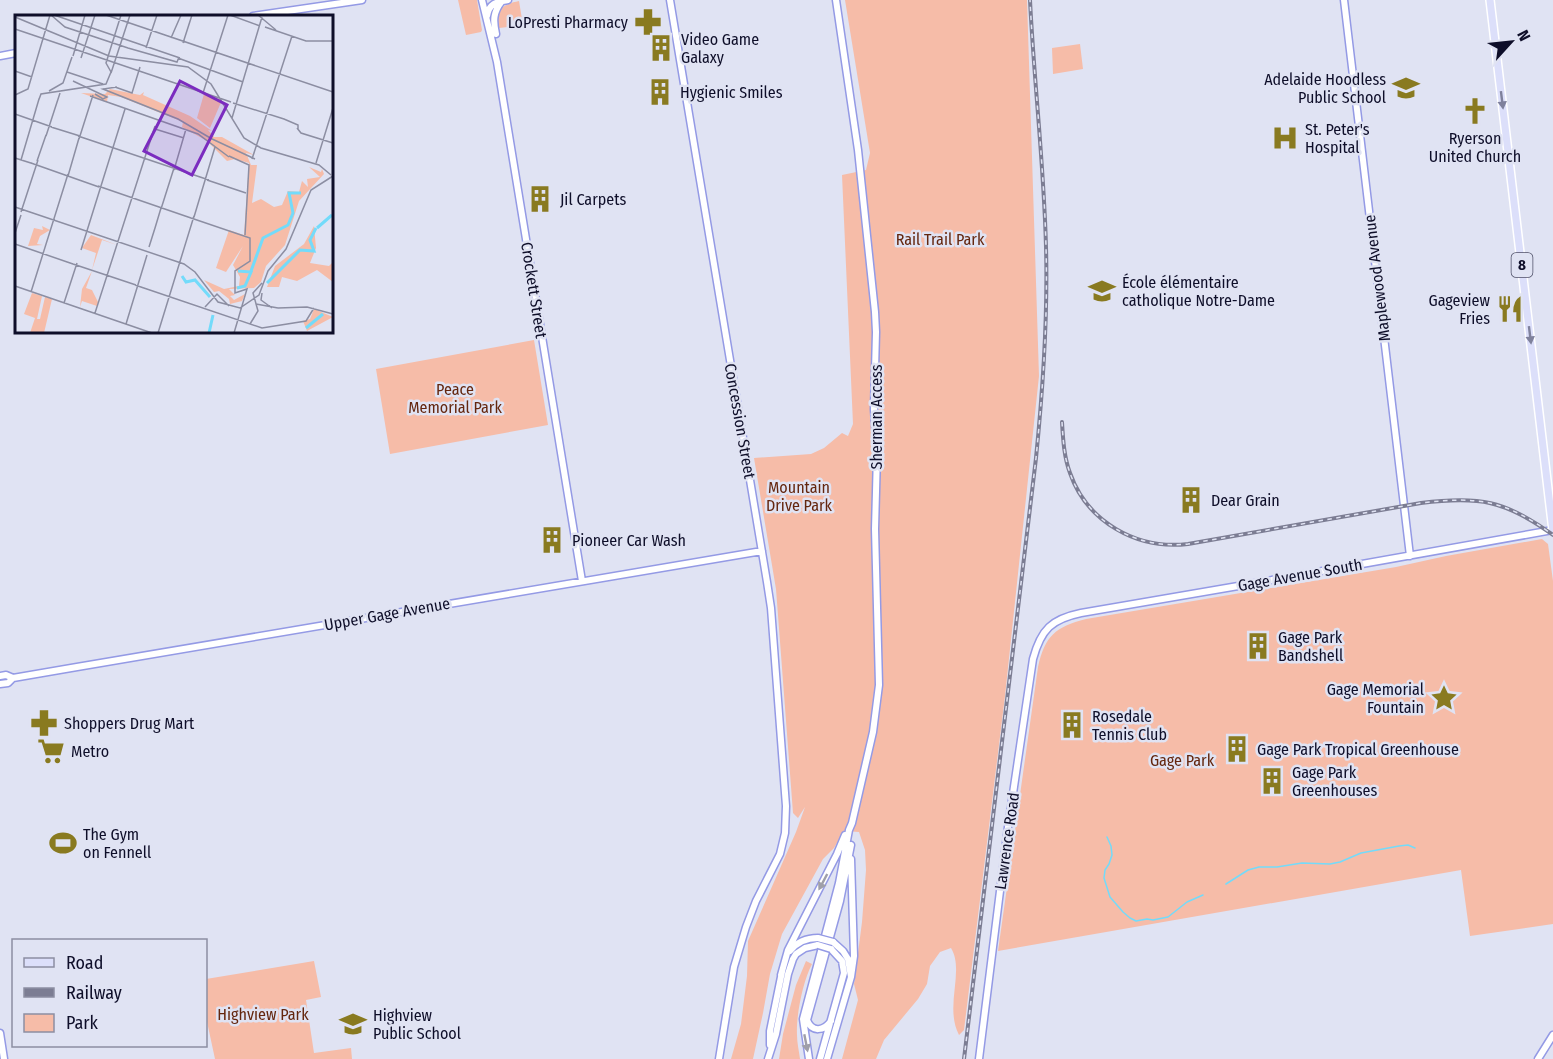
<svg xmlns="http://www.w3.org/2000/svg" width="1553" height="1059" viewBox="0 0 1553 1059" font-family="'Fira Sans Condensed',sans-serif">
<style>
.green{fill:#f6bca8}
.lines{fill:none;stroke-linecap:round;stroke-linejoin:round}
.stream{stroke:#73dbfa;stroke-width:1.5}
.secondary-casing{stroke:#949ae5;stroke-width:9}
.primary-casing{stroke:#fff;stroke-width:10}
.secondary{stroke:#fff;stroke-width:6}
.primary{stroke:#dcdffa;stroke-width:7}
.rail-casing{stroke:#7c7d93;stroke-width:4}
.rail{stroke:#e0e3f3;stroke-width:1.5;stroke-dasharray:4.5;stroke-linecap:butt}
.secondary-bridge-casing{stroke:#949ae5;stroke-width:9;stroke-linecap:butt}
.secondary-bridge{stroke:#fff;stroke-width:6}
.oneway{fill:#7f819c}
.oneway2{fill:#9f9fa9}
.labels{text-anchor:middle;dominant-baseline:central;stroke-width:5;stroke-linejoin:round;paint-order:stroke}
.shield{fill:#e0e3f3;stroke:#4d4e66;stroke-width:1.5}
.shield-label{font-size:15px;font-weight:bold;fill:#0e0e29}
.poi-label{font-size:16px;fill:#0e0e29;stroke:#e0e3f3;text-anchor:start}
.park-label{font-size:16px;fill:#64260e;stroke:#e0e3f3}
.street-label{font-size:16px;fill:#0e0e29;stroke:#e0e3f3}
.inset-river{fill:none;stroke:#73dbfa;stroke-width:3}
.inset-road{fill:none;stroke:#8c8ea2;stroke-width:1.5}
.view{fill:#7b2cbf;fill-opacity:0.15;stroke:#7b2cbf;stroke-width:3}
.inset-edge{fill:none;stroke:#0e0e29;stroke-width:3}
</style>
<rect width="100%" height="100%" fill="#e0e3f3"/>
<path class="green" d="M458,0H477L482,30L481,32L466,35Z
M845,0H1027L1039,376L1005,696L964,1030L959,1035C944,1006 965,971 951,948L940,952L930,966L927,984L918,999L884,1040L876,1059H842L858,1000L854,984L862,922L866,870L865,850L859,832L844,831L834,848L823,859L782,934L770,974L763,1013L753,1059H731L741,1024L747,976L748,941L796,832L805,807L798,818L793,813L776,589L754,458L811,454L824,448L842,433L848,436L853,424L842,175L866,170L870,153Z
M519,1L523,25L499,28C490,11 504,4 519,1Z
M1080,44L1083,69L1053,74L1052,48Z
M534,340L548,425L390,454L376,369Z
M1542,539L1548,544L1553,581V924L1470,936L1461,870L998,951L1038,667C1045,636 1055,627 1086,619L1396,567L1446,556Z
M314,961L321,997L306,1000L314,1053L351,1048L352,1059H215L206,1017V979Z
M806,961L812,964C803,981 796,1015 797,1035C797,1043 799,1051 800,1059H779L783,1034L796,985Z"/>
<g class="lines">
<path class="stream" d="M1107,837L1111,846L1112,855L1109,864L1105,870L1104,878L1110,897L1123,912L1130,918L1136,921L1147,919L1153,920L1168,917L1187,902L1203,895
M1226,884L1248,870L1259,867H1277L1302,863L1330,864L1340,862L1361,853L1399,846L1408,845L1415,848"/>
<defs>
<path id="secondary" d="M482,0L497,62L582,581
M670,0L767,582L771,608L786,806L785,833L780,854L756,901L746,927L734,967L719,1059
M1344,0L1410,556
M253,16L362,0
M487,16C489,3 497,2 508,0
M496,34C493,21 493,12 502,1
M0,56L16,53
M0,676L6,675L13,678
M0,684L8,683L13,678L77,667L762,551
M790,951C797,942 807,938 818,938
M781,975L788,950L837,854L845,835
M851,977L854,956L851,859
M831,1021C824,1031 812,1033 807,1020L840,901L851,845
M0,1033L4,1059
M770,1045V1031L782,972
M768,1059L776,1034L788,974L793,959L796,954L805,948L818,945
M809,1059L803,1019L839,883L849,830L852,823L873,732L879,685L875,529L877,454L874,409L876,332L875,312L858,150L836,0
M820,1059L844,973L842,961L831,949
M827,1059L851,977L848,959L843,951L833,942
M979,1059L1008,827L1033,659C1041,629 1052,619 1081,613L1244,585L1553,530
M1538,1059L1553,1035"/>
<path id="primary" d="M1490,0L1553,531"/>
</defs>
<use href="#secondary" class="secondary-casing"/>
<use href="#primary" class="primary-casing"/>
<use href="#secondary" class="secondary"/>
<use href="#primary" class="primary"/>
<defs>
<path id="rail" d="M1062,422C1063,439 1064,457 1070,473C1087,522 1137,550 1188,544L1421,503C1479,496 1505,500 1553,535
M964,1059L1036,458C1043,388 1048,318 1046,247C1044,165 1034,82 1030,0"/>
</defs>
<use href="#rail" class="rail-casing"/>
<use href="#rail" class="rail"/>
<defs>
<path id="secondary-bridge" d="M818,938L833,942
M818,945L831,949"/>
</defs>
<use href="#secondary-bridge" class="secondary-bridge-casing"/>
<use href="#secondary-bridge" class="secondary-bridge"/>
</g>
<defs><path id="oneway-solid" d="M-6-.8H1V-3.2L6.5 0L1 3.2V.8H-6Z" transform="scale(1.5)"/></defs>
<g class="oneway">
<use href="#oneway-solid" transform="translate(1502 100) rotate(83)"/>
<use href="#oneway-solid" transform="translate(1530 335) rotate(83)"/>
</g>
<g class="oneway2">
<use href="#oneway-solid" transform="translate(823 882) rotate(118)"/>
<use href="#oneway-solid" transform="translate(806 1043) rotate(79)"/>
</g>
<defs>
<symbol id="pharmacy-bare" viewBox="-9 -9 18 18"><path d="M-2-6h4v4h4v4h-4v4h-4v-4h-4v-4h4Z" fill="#897a20" stroke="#e0e3f3" stroke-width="2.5" paint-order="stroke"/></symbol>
<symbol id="building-bare" viewBox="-9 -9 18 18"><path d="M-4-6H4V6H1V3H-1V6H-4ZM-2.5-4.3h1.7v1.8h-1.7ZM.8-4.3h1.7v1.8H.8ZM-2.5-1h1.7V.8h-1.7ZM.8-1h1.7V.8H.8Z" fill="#897a20" stroke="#e0e3f3" stroke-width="2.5" paint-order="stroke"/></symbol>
<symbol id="school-bare" viewBox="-9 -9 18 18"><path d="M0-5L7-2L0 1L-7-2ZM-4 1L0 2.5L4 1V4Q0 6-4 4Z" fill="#897a20" stroke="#e0e3f3" stroke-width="2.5" paint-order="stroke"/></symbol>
<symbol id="church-bare" viewBox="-9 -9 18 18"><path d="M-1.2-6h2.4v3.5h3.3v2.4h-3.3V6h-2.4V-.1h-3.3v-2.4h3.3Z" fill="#897a20" stroke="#e0e3f3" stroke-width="2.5" paint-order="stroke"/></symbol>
<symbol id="hospital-bare" viewBox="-9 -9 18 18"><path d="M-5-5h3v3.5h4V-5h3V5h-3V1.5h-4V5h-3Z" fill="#897a20" stroke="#e0e3f3" stroke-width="2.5" paint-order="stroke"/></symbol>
<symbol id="restaurant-bare" viewBox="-9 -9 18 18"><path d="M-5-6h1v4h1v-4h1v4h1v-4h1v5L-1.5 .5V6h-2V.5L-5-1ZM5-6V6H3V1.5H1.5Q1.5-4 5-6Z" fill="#897a20" stroke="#e0e3f3" stroke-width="2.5" paint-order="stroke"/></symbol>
<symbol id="sight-bare" viewBox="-9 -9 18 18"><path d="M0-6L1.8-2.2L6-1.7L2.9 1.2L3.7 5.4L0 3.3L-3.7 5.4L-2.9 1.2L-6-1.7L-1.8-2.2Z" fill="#897a20" stroke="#e0e3f3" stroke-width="2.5" paint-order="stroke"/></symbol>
<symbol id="supermarket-bare" viewBox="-9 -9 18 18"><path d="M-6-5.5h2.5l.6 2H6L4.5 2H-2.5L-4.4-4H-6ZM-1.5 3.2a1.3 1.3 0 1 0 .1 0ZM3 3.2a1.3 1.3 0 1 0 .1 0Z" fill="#897a20" stroke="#e0e3f3" stroke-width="2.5" paint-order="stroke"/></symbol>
<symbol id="stadium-bare" viewBox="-9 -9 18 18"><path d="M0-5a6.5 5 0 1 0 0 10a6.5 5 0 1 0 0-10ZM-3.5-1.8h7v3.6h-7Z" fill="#897a20" stroke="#e0e3f3" stroke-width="2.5" paint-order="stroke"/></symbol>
</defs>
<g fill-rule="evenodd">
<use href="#pharmacy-bare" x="629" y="3" width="38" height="38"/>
<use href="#building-bare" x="642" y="29" width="38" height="38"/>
<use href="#school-bare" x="1387" y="69" width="38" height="38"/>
<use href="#building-bare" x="641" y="73" width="38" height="38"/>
<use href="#church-bare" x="1456" y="92" width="38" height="38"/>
<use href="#hospital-bare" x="1266" y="119" width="38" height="38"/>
<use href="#building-bare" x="521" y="180" width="38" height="38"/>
<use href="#school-bare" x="1083" y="272" width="38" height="38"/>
<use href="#restaurant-bare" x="1491" y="290" width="38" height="38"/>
<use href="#building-bare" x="1172" y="481" width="38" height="38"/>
<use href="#building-bare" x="533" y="521" width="38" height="38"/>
<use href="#building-bare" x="1239" y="627" width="38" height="38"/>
<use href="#sight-bare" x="1425" y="679" width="38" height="38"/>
<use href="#pharmacy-bare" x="25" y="704" width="38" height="38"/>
<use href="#building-bare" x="1053" y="706" width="38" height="38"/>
<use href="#building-bare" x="1218" y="730" width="38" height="38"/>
<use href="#supermarket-bare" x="32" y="732" width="38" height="38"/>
<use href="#building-bare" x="1253" y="762" width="38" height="38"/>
<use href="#stadium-bare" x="44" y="824" width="38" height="38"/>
<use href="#school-bare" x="334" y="1005" width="38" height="38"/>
</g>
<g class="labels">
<rect class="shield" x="1511.5" y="253" width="21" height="24" rx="4.5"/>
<g class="shield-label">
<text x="1522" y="265">8</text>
</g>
<g class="poi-label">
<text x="628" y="22" text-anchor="end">LoPresti Pharmacy</text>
<text x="681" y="39">Video Game<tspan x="681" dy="18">Galaxy</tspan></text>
<text x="1386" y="79" text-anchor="end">Adelaide Hoodless<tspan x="1386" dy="18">Public School</tspan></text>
<text x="680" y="92">Hygienic Smiles</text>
<text x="1305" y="129">St. Peter's<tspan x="1305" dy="18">Hospital</tspan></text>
<text x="1475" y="138" text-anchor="middle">Ryerson<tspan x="1475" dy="18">United Church</tspan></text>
<text x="560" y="199">Jil Carpets</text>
<text x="1122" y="282">École élémentaire<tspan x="1122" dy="18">catholique Notre-Dame</tspan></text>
<text x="1490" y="300" text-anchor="end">Gageview<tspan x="1490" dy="18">Fries</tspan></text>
<text x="1211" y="500">Dear Grain</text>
<text x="572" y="540">Pioneer Car Wash</text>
<text x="1278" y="637">Gage Park<tspan x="1278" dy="18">Bandshell</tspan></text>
<text x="1424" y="689" text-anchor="end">Gage Memorial<tspan x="1424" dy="18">Fountain</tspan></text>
<text x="1092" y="716">Rosedale<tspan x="1092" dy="18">Tennis Club</tspan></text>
<text x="64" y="723">Shoppers Drug Mart</text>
<text x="1257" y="749">Gage Park Tropical Greenhouse</text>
<text x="71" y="751">Metro</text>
<text x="1292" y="772">Gage Park<tspan x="1292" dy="18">Greenhouses</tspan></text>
<text x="83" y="834">The Gym<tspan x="83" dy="18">on Fennell</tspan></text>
<text x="373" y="1015">Highview<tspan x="373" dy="18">Public School</tspan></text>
</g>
<g class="park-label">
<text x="940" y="239">Rail Trail Park</text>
<text x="455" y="389">Peace<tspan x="455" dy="18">Memorial Park</tspan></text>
<text x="799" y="487">Mountain<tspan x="799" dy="18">Drive Park</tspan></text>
<text x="1182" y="760">Gage Park</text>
<text x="263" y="1014">Highview Park</text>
</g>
<g class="street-label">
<text transform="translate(1377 278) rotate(-97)">Maplewood Avenue</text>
<text transform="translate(534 290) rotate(81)">Crockett Street</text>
<text transform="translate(876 417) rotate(-90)">Sherman Access</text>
<text transform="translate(740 421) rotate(80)">Concession Street</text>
<text transform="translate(1300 575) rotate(-10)">Gage Avenue South</text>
<text transform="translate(387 614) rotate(-10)">Upper Gage Avenue</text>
<text transform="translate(1007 841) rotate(-82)">Lawrence Road</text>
</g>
</g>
<g transform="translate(15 15)">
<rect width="318" height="318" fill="#e0e3f3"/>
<path d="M95,74L125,80L129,77L128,80L175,101L197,116L193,115L199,122H207L239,140L231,138L236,150H242L237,188L246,184L259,192L267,190L273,176L284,177L287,166L293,172L292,164L305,162L294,152L306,157L307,154L309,159L284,186L270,230L251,251L246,267L239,273L214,274L220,280L215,281L219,285L230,279L227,286L215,289L214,284L204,276L199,277L189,265L209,274L224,271L225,262L218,250L228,231L211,257L201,253L214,215L229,220L234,148L220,144L212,146L192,126L167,112L168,107L106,82L93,80L92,87L66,78L90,79ZM189,79L207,85L195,113L182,103ZM27,211L35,215L25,221L22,229L28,230L13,231L19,213L28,215ZM299,211L301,233L295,248L314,251L318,247V267L302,255L282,266L267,262L264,272H252L260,251L289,229ZM76,220L102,230L87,225L77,255L81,238L67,233ZM77,256L71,273L77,275L83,287L82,291L67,286L65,292L67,274ZM17,278L27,281L22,304H25L30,282L37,284L29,318H15L20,303L9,299ZM299,294L318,302L292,316L288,306L295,304Z" fill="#f6bca8"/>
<path class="inset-river" d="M302,213L317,200M236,256L248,223L273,210L278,198L274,178H286M167,261L171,267L180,265L195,282M252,268L285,235L299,236L295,225L301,213M222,273L230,271L236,257L223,256M291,313L308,299M194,318L198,300"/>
<path class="inset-road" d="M36,0L50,12L113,33L162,47L164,42M39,0L165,43M91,0L318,77M215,0L245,11M243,0L261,15M0,2L94,41L173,52L196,69L229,123L246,133L304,150L316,160M250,12L291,26H318M0,14L216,87M156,23L166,0M168,28L177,0M131,33L142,0M58,41L70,0M66,43L80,0M163,43L228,67M0,56L17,62M52,57L88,69M96,58L115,0M58,66L92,82L88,84L80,79M100,72L117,78L125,52M102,72L88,74L163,104L197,124M34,76L48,68L57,42M188,78L213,0M0,80L13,74L35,0M75,81L183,119L214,142M23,87L26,79L91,69L96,57L91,48L106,0M218,88L269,104L283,110V114M0,99L37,112M217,103L247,2M36,112L65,121M282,113L286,118L318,128M140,114L169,123M31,121L45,78M63,121L194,165M195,123L240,144M64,124L78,80M214,141L234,150L230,220M0,143L19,149M237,144L277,21M6,145L24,84M22,146L31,120M16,148L84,172M301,148L318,93M159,155L171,114M53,161L64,123M192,165L231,178M83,171L176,203M0,192L169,249L180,257L203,287L225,293L244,280L253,256L271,234L296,175L318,161M146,194L159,153M6,197L23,145M179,202L200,132M176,203L235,223V246L220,256V278L232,274L219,318M140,213L146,193M0,218L6,200M0,229L58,249M134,232L140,213M66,235L110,94M58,249L121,270M120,270L247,313L291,306L299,293M0,271L137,318M16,277L53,159M247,278L246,285L257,293M49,288L62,248M241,289L263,293M190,292L202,279L214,291M263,293L292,292L318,299M80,298L140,111M111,309L132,240M235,309L243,296L238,278L247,268M143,318L179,201"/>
<path class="view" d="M165,66L212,90L177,160L129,136Z"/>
<rect width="318" height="318" class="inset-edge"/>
</g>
<rect x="12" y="939" width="195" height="108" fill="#e0e3f3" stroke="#8c8ea2" stroke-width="1.5"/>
<rect x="24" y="958" width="30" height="9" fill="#dcdffa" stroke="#8c8ea2" stroke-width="1.5"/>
<text x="66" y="969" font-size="18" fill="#0e0e29">Road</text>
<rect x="24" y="988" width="30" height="9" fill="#7c7d93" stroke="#8c8ea2" stroke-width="1.5"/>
<text x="66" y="999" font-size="18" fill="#0e0e29">Railway</text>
<rect x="24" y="1014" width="30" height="18" fill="#f6bca8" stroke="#8c8ea2" stroke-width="1.5"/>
<text x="66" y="1029" font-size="18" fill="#0e0e29">Park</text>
<g transform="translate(1511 42) rotate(63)" stroke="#e0e3f3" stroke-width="4.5" paint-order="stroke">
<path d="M0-4.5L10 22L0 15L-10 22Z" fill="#0e0e29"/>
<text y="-9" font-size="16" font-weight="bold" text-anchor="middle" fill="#0e0e29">N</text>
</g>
</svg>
